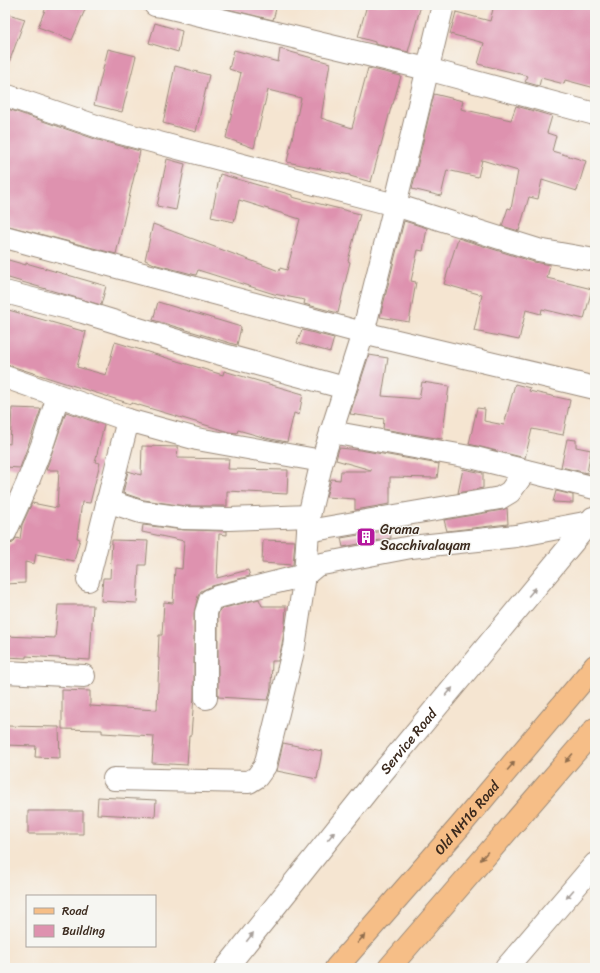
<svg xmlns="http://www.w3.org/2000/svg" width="600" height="973" viewBox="0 0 600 973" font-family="Sriracha,sans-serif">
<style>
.building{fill:#de92af}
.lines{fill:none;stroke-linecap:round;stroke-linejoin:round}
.minor-casing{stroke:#988878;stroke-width:24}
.major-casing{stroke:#988878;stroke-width:24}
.minor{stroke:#fff;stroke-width:22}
.major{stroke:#f6be87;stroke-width:22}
.oneway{fill:#a79f9a}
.oneway2{fill:#8f6d4d}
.labels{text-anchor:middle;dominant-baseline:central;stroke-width:3;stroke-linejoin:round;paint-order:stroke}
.poi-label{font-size:14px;fill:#3b2a1e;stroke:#f6f6f2;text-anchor:start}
.street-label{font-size:14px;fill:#3b2a1e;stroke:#f6f6f2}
</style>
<rect width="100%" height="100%" fill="#f6f6f2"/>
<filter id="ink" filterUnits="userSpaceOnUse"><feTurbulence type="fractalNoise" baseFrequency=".025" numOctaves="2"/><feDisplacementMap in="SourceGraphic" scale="8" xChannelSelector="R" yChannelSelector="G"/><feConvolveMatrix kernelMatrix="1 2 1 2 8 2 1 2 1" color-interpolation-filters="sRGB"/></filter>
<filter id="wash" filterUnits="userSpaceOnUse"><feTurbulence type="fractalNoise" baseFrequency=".012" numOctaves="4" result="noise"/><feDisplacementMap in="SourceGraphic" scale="16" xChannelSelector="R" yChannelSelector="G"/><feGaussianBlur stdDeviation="0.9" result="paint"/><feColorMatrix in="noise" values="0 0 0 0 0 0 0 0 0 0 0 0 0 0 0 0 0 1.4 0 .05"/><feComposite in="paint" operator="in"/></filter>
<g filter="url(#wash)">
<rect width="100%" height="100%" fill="#f5e5d1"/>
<g id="blocks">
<path class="building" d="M47,5H87L72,40L38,27Z
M224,5H277L273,20L223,8Z
M367,5H421L408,52L375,44V42L358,37Z
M494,5H590V8L595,9V88L565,80L564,84L541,78L539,86L525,82L528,76L478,64L484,43L450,34L456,12L490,21Z
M5,13L25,19L7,68L5,67Z
M155,23L182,31L178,52L149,43Z
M108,49L136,56L122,112L94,105Z
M280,49L330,63L321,118L352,128L368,68L401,76L393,104H392L371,182L350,176V175L287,162L301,98L268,90L254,148L226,138L241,73L229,69L234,50L278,62Z
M175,66L209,75L196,132L163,123Z
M434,94L463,101L461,109L511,120L516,106L552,116L547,133L556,136L552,151L586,161L577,191L542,180L538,199L529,197L519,231L502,226L508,208L511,209L518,171L482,160L478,177L447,170L441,196L412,189Z
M5,108L98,140L140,151L116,254L5,225Z
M167,159L185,164L176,210L157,206Z
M220,174L292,195V197L360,214L348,261L350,262L338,313L308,305L304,304L305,300L274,294L198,270L196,275L157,265L145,260L153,224L279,271L280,268L287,270L300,219L239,200L234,222L211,217Z
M404,221L427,228L423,251L418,250L411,281L416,282L409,322L380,317Z
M458,238L534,262L550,265L547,278L592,289L584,319L542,309L541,314L526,310L519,340L474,331L482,295L444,284Z
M5,259L26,265V263L106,286L101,305L5,277Z
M158,302L241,327L237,345L153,320Z
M5,309L86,332L77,367L106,375L115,342L223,375L224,371L303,394L299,415L294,413L287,442L266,438L238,430L237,433L229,432L132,403L131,404L5,364Z
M302,330L334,338L330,352L297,343Z
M369,355L388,358L382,396L419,399L422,382L449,386L442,439L383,429L384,419L350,414Z
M515,384L530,388L529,391L570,400L563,435L532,429L525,458L469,444L477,408L485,409L484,421L504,425Z
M12,408L41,409L20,468L5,467V443L10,444Z
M66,412L104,425L95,462L100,463L90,503L82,502L77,538L80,539L74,561L36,554L34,564L25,562V583L5,584V560L9,544L13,543L16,538L20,539L22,525L32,503L57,508L59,470H46Z
M567,439L576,440V447L591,450L587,473L561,467Z
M142,446L178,447L177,458L229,459L228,469L288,470L287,494L227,491V506H185L144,500L123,493L128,471L141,475Z
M339,448L360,450L439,464L437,478L390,477V504L355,510V499L326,497L331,479L340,480L341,471H371V470L336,460Z
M463,469L483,473V488L458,493Z
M556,491L573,495V503L553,502Z
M507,508L508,524L447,531L444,520L502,510Z
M143,525L184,530L227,531V535L219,534L217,578L248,570L250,576L212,586L201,591L198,596L194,613V696L191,736H189L187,765L152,763L154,736L102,733V730L62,729V690L90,691V706L157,710L159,658H158L159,635H162L164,602L173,603L175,568L182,569L184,541L142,532Z
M390,530L391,538L343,547L341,538Z
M112,540L148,541L146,565H139L137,603L101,601L103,578H110Z
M263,540L295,541L293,565L262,563Z
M259,599L262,606H286L285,624L282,645L278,661H272L271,688L268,700L218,697V615L220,609Z
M58,605H93L90,660L26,656V658L5,657V636L55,638Z
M5,726L59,727L60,758L35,757L36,746L5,745Z
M283,743L322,751L317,779L277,771Z
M98,797L156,800L155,817L97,814Z
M28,811H83V834H28Z"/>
</g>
</g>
<g filter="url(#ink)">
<use href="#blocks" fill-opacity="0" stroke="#988878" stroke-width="1"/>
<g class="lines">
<defs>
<g id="minor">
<path d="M155,5L163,6L427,69L595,114"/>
<path d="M443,5L395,205L363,333L322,461L309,516L305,575L317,565L411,547L516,536L590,522"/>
<path d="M5,95L102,128L395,205L538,250L595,260"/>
<path d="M5,237L363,333L595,388"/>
<path d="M5,292L83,312L217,353L345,388"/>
<path d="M5,377L128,420L197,439L322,461"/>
<path d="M331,432L475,458L595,488"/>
<path d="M107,501L141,512L184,518L229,519L309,516"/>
<path d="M308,531L500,498L510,492L525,471"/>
<path d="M5,533L27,484L44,440L58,396"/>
<path d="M88,580L128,420"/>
<path d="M5,672L84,676"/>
<path d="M114,779L249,782L257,777L265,766L294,647L305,575L217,597L210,600L206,613V698"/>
<path id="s1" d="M226,968L372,785L593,518"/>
<path d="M506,968L595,864"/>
</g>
<g id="major">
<path id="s2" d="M336,968L461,825L595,666"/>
<path d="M389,968L595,729"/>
</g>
</defs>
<use href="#minor" class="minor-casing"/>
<use href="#major" class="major-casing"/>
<use href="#minor" class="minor"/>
<use href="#major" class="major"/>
</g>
<defs><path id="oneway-solid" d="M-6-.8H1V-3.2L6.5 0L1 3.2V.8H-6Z"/></defs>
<g class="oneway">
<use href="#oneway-solid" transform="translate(532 592) rotate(-50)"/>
<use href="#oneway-solid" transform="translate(449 692) rotate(-50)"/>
<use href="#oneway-solid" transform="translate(331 836) rotate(-51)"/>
<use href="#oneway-solid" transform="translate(570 894) rotate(131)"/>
<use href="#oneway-solid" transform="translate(250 937) rotate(-52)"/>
</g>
<g class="oneway2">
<use href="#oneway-solid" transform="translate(569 758) rotate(131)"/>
<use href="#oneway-solid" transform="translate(511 766) rotate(-50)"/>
<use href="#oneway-solid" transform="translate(484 856) rotate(131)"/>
<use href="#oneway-solid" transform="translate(361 939) rotate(-49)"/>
</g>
</g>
<defs>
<symbol id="building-square" viewBox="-11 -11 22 22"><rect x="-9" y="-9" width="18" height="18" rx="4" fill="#b5179e" stroke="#f6f6f2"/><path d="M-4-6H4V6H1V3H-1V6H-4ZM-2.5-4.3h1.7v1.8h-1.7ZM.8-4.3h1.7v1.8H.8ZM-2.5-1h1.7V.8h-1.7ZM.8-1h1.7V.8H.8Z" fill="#fff"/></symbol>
</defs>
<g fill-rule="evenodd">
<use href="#building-square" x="355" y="526" width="22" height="22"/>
</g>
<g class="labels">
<g class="poi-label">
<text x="380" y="529">Grama<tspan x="380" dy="16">Sacchivalayam</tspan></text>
</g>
<g class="street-label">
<text stroke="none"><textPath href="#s1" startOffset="291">Service Road</textPath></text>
<text stroke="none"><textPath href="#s2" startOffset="199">Old NH16 Road</textPath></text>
</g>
</g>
<rect width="600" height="973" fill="none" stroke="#f6f6f2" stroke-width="20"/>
<rect x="26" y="895" width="130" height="52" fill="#f6f6f2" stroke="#aba49d"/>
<rect x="34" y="908" width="20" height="6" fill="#f6be87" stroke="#aba49d"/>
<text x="62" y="915" font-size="12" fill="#3b2a1e">Road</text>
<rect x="34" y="925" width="20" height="12" fill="#de92af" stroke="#aba49d"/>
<text x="62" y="935" font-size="12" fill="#3b2a1e">Building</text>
</svg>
